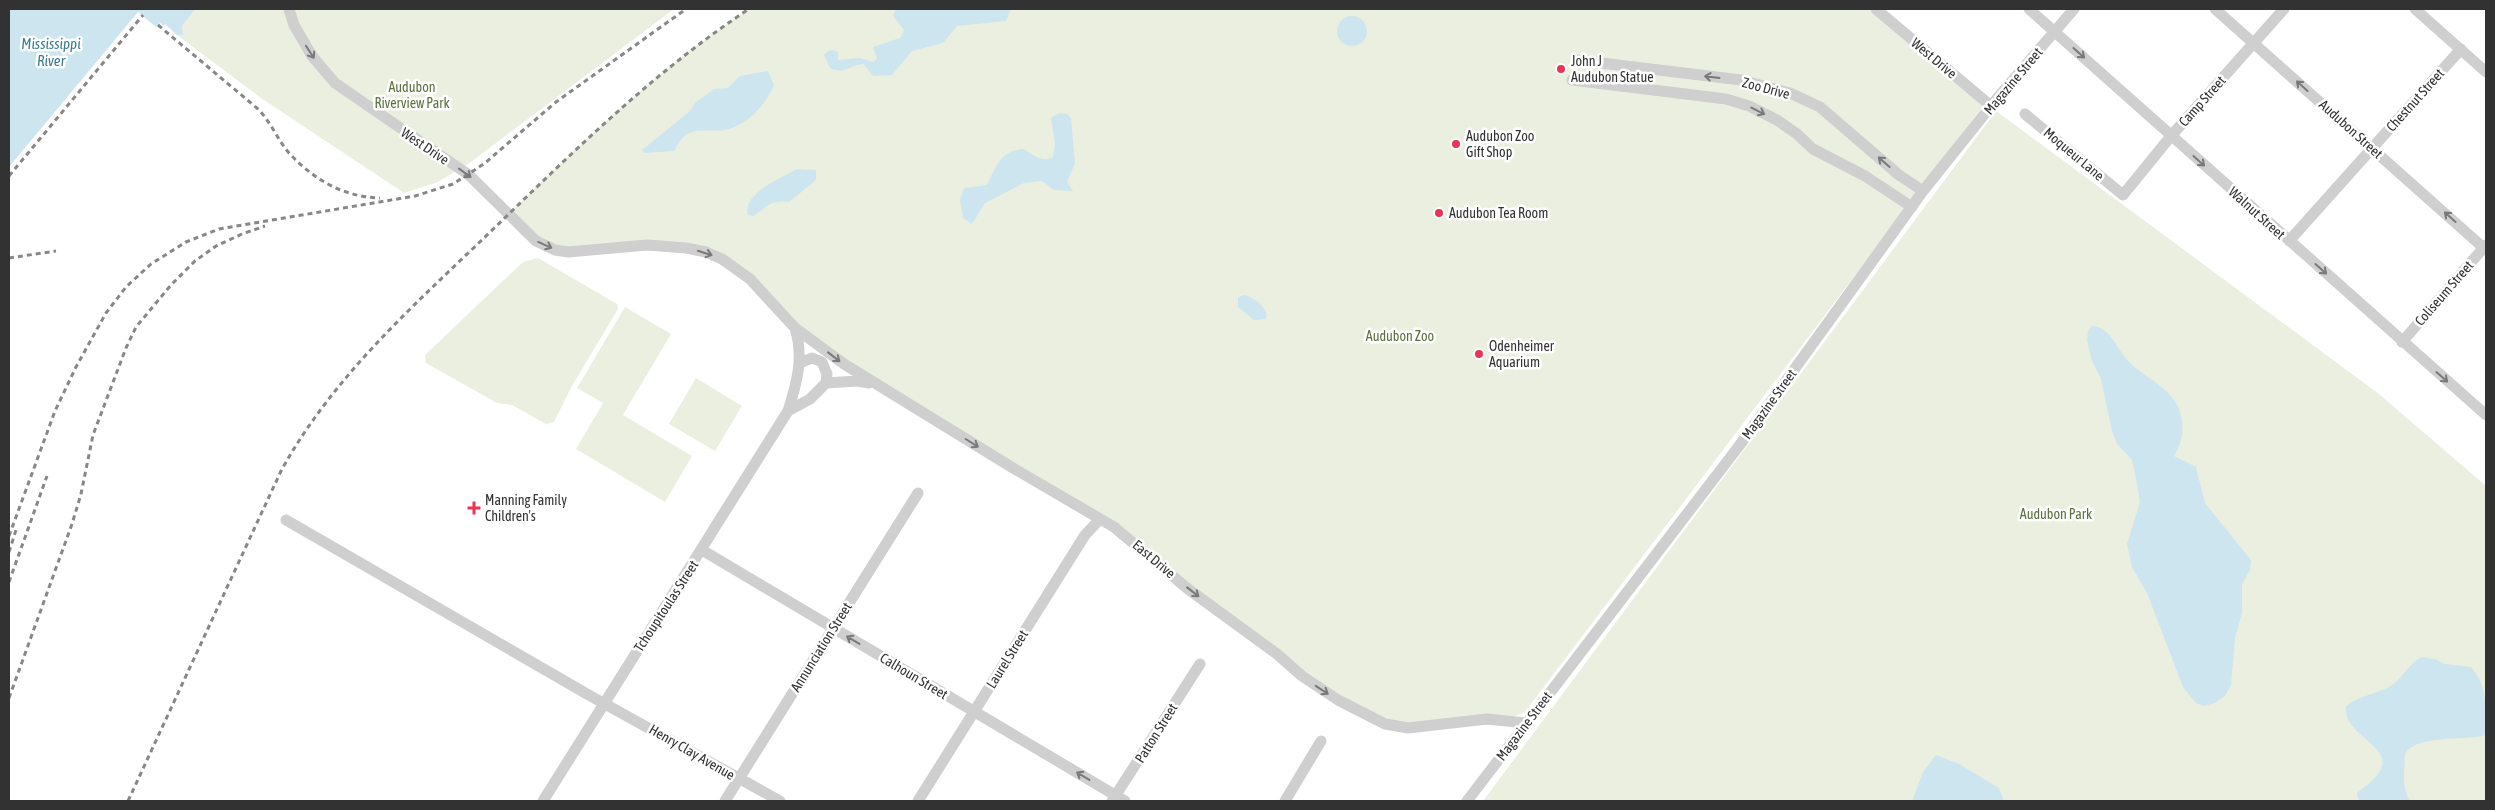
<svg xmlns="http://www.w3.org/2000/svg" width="2495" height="810" viewBox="0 0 2495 810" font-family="'Asap Condensed',sans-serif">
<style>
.green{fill:#eaefe0}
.water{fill:#cde5ee}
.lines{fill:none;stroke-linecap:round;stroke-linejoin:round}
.minor{stroke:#cfcfcf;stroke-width:11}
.rail{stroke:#878787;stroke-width:3;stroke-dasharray:5 4;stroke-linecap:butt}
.oneway{stroke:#797979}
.poi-dot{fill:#eb3356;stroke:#fff;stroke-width:2}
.labels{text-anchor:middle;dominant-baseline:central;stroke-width:5;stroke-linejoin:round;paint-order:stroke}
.street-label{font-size:14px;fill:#323232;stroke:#fff}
.poi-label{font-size:14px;fill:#323232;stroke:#fff;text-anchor:start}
.park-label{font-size:14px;fill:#5b703d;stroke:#fff}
.water-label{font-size:15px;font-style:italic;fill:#3a7a91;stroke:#fff}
</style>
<rect width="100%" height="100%" fill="#fff"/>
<path class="green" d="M186,9H674L471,162L438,182L404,193L261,98L177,35Z
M749,9H1873L1983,106L1525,712L1505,720L1408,728L1338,700L1100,519L828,352L750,279L686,248L568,252L536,241L509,214C584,140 661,67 749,9Z
M1996,111L2379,394L2486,486V801H1483Z
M538,258L617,304L618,309L572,386L554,422L546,424L512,405L497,403L426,363L425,355L523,262Z
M625,307L671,334L623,415L692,456L665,502L576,449L603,403L577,388Z
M696,378L742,406L715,451L669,424Z"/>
<path class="water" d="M9,9H195L182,26L183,35H177L165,24L164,26L160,23L156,27L138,12L9,167Z
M896,9H1011L1006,21L957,26L943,43L912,51L892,75L873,76L864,64C849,65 846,75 830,68L824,55C828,50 832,49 838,52V60L860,58L874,62L877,58L873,47L900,38L904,30L893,16Z
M1337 31a15 15 0 1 1 30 0a15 15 0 1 1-30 0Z
M768,71L774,85C765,106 748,125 724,130C712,132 696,128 686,135C681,138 677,146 674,151L644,153L642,150L689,112L696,102L714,89L728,88L740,76Z
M1059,113L1067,114L1071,118L1075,163L1067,182L1073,191L1054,190L1042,181L1024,183L985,203L972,224L963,218L960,199L964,188L987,185C996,167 1000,150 1024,149C1033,155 1042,163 1053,157L1055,144L1051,118Z
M797,169L816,170V180L789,202C769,199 767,208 753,216L748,215C741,194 783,177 797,169Z
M1245,295C1255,299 1265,305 1267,316L1265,319L1254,320L1238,307V297Z
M2092,326C2110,326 2117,350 2129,362C2145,378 2174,389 2180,412C2185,429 2182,443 2174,456L2196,467L2205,503L2251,560L2250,570L2242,584V613L2235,638L2231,685L2225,696L2215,703L2204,706L2196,703L2183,687L2147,593L2132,567L2127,544L2140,502L2136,478L2132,460L2117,444L2112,431L2101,379L2092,361L2087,340L2088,331Z
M2422,657L2435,659L2445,664L2471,667C2488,686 2486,710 2486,735C2468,741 2413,734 2405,755C2404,759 2405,766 2404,771C2404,781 2404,792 2410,801H2361L2358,799L2357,793C2364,787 2373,781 2378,774C2399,747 2342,737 2346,706C2359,696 2372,695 2387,688C2402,681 2407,664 2422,657Z
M1936,755L1959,764L1999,788L2004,801H1912L1923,772Z"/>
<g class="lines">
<path class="minor" d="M289,9L294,25L312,56L335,83L469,175L536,241L555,250L568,252L647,245L686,248L706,252L722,259L750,279L795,328L844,364L1013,468L1114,527L1188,589L1277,654L1302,676L1338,700L1385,724L1408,728L1487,719L1526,723
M1876,9L1991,106
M2029,9L2486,415
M2215,9L2486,250
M2415,9L2486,72
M1577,60L1741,80L1790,93L1820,107L1899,175L1923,191
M1572,80L1726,99L1749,106L1777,120L1797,134L1813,149L1865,176L1912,207
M2025,114L2123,195L2171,136L2284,9
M2289,241L2461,49
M2402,342L2486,245
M800,363L812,358L822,362L827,374L826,383
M788,411L810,399L826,383L857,381L869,383
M286,520L587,694L780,801
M702,550L1125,801
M543,801L788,411C797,383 804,357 795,328
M725,801L918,493
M918,801L1085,535L1100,519
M1112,801L1200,664
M1285,801L1321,741
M1467,801L1739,446L1923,191L1999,96L2074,9"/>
<path class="rail" d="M158,25L258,109C271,122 277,139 289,153C313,179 343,197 380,198
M9,176L143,15
M9,258L56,251
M9,536L55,411L76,367L106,313L126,287L151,264L186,242L219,229L415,196L453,184L485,163L556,102L686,9
M9,552L16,530
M9,582L47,476
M9,698L72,524L81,494L93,435L126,348L136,327L171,285L195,261L216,246L242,234L265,226
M128,801L281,471C332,378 411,308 486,236C570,155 652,73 749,9"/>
</g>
<defs><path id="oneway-shaft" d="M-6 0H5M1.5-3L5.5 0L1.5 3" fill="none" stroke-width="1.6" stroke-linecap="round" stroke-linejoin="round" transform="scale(1.25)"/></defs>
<g class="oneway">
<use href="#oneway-shaft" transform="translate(310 52) rotate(57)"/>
<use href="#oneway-shaft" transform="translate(2079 53) rotate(42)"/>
<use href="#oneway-shaft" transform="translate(1712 77) rotate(-173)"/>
<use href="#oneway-shaft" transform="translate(2302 86) rotate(-138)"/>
<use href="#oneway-shaft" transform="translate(1758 111) rotate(27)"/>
<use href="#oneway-shaft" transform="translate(2199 161) rotate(42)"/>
<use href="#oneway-shaft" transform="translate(1884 162) rotate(-139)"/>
<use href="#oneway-shaft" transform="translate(465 173) rotate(36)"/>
<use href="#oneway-shaft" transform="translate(2450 217) rotate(-138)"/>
<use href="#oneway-shaft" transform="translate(545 245) rotate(24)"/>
<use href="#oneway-shaft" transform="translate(705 253) rotate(18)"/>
<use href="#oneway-shaft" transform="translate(2321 269) rotate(42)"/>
<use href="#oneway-shaft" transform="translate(834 357) rotate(38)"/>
<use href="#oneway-shaft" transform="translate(2442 377) rotate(41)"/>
<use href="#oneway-shaft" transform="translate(972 443) rotate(32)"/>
<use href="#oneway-shaft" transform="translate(1193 592) rotate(38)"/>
<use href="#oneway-shaft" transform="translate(853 640) rotate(-149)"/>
<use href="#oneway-shaft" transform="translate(1322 690) rotate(33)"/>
<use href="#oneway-shaft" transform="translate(1083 776) rotate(-149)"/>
</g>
<g class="poi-dot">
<circle cx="1561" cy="69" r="5"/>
<circle cx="1456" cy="144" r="5"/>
<circle cx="1439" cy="213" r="5"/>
<circle cx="1479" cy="354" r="5"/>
<path d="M471.5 500.5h5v5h5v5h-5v5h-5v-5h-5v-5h5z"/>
</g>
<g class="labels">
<g class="street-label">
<text transform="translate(1934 58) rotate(40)">West Drive</text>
<text transform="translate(2013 81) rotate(-50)">Magazine Street</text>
<text transform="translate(1766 88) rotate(15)">Zoo Drive</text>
<text transform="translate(2415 100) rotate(-48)">Chestnut Street</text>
<text transform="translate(2202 101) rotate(-48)">Camp Street</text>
<text transform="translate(2351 129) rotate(42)">Audubon Street</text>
<text transform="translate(425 146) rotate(34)">West Drive</text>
<text transform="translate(2074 154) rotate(40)">Moqueur Lane</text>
<text transform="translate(2257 213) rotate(42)">Walnut Street</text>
<text transform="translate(2444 293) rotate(-49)">Coliseum Street</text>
<text transform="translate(1769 404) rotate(-54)">Magazine Street</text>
<text transform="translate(1154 559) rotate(40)">East Drive</text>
<text transform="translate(666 606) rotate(-57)">Tchoupitoulas Street</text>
<text transform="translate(821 647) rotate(-58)">Annunciation Street</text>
<text transform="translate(1007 659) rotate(-58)">Laurel Street</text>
<text transform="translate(914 676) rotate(31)">Calhoun Street</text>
<text transform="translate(1524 726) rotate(-53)">Magazine Street</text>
<text transform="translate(1156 733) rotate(-58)">Patton Street</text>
<text transform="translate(692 752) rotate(30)">Henry Clay Avenue</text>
</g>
<g class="poi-label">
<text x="1571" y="61">John J<tspan x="1571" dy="16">Audubon Statue</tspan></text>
<text x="1466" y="136">Audubon Zoo<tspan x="1466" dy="16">Gift Shop</tspan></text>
<text x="1449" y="213">Audubon Tea Room</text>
<text x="1489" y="346">Odenheimer<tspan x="1489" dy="16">Aquarium</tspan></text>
<text x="485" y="500">Manning Family<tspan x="485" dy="16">Children's</tspan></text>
</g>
<g class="park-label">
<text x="412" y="87">Audubon<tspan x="412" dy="16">Riverview Park</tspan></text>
<text x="1400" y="336">Audubon Zoo</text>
<text x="2056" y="514">Audubon Park</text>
</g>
<g class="water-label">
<text x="51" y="43">Mississippi<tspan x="51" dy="17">River</tspan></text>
</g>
</g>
<rect width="2495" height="810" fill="none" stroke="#323232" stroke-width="20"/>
</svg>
